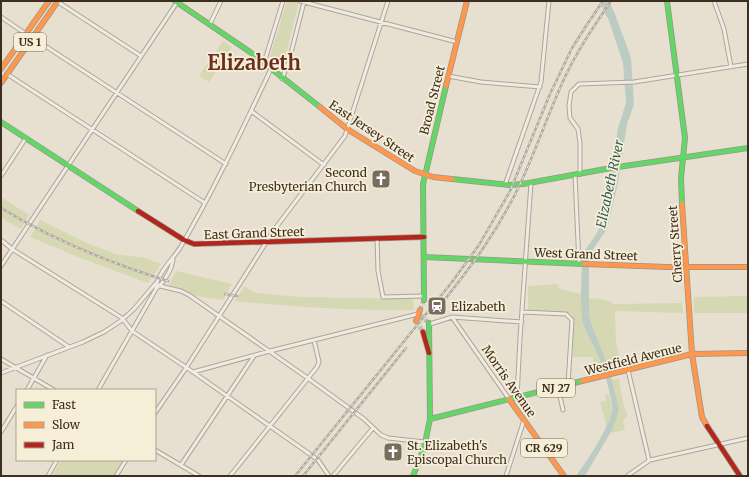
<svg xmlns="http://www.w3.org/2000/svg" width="749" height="477" viewBox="0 0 749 477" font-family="Merriweather,serif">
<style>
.green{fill:#d6d7b3}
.water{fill:#bcccc2}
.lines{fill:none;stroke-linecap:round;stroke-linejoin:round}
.secondary-tunnel{stroke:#c5bcae;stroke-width:4.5;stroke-dasharray:4.5 2;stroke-linecap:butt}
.street-casing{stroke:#ada599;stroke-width:5}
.fast-casing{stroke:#9c958a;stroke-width:6}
.slow-casing{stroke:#9c958a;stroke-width:6}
.jam-casing{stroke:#9c958a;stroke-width:6}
.street{stroke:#efebe3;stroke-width:3}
.fast{stroke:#63d668;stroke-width:4.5}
.slow{stroke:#ff974d;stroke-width:4.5}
.jam{stroke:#b3261e;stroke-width:4.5}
.rail-casing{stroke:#afaaa2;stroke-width:2.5}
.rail{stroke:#f7eed8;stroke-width:1;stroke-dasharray:3;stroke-linecap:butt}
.labels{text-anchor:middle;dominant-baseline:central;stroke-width:3.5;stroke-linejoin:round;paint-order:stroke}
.shield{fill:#f7eed8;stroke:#756857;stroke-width:1}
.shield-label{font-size:11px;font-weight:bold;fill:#3d2e20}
.street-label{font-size:12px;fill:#3d2e20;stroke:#f7eed8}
.poi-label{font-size:12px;fill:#3d2e20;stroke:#f7eed8;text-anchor:start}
.water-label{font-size:13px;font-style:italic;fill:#2f5d5a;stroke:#f7eed8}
.town-label{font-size:20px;font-weight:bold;fill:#6b2e1e;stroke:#f7eed8}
</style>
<rect width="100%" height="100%" fill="#e7e0d1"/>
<path class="green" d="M287,1H299L284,63L279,67L271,61L270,57Z
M223,41L232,47L209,82L199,76Z
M1,197L29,215L21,229L1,218Z
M40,220L87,243L115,254L145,258L161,264L148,283L83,259L30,237Z
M176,271L232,284L223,300L194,296L183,289L169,285Z
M557,284L559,289L582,294V314L585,326L596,350L603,371L593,373V357H572L574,320L570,313L528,310V286Z
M245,286L248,289L257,293L299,297L413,299L414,310C354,311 294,307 235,301Z
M748,296V313H694V297Z
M594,298L609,301L615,304L682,303L683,313L615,311L616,341L620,361L631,360L630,364L608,369L591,323L589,314V299Z
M619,378C621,391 622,404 628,416L623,420L625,430L611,433L619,408L612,380Z
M609,394C613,410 612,413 606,428C606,419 602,411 600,402L606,401L605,395Z
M61,460H123L114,476H52Z"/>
<path class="water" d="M599,1H609L615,14L631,58L634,104L627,124L618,183L607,229L589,255V314L591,323L609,369L619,408L617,417L612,430L586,474L584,476H576C586,463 611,425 612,409C613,398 601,362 596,351C593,343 587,335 584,326C579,309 582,275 582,256C587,245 596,237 601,225L611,175L618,128L626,103L623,63L609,21Z"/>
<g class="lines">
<path class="secondary-tunnel" d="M420,310L424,300
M420,315L429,323
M416,321L423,332"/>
<defs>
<path id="street" d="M300,1L457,42
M714,1L724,29L731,67
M58,2L141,56
M1,17L26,34
M210,24L221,1
M33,38L226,164
M264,63L283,1
M7,74L205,203
M448,76L481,82L540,87
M282,79L289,61L304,2
M251,111L324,165
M580,174V143L578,129L570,118L569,106L571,92L579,84L634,82L748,64
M575,175L579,264
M1,176L26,138
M505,185L541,82L549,1
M377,238L378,271L383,297L424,296
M1,240L12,249L122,318L132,331L193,372L304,450L318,460L329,476
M1,266L178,1
M160,286L181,291L189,295L309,379L364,419L381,435L388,438L425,442
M156,289C156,275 172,260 180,248C214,190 242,130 271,69
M1,301L69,347
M523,312L566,314L572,320L568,385
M452,317L522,322
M430,324L452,317L509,399
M1,359L54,390
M628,370L649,460
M193,372L270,351L418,314
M1,373L83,342L104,332L122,320L134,309L156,283
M558,387L563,410
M27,390L47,355
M98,390L156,289C164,282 172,270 173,259
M517,397L520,338L531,183
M155,413L186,368L274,230L345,136L388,1
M1,432L17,406
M155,450L199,476
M181,465L254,356
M48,476L57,460
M116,476L126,460
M230,476L317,367L319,362L314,340
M333,476L373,428
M506,476L524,420
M627,476L650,460L748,438"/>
<path id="fast" d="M175,1L250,52L320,107
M667,1L685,138L681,178L682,204
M1,122L138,211
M452,179L510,185L523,184L611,168L748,148
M424,257L584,264
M424,300L423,184L446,86
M429,323L430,419
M413,476L424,448L430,419L582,381"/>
<path id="slow" d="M1,69L49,1
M1,83L58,1
M446,86L467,1
M320,107L347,129L415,171L433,177L452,179
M682,204L692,354L702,417L707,426
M584,264L667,267H748
M416,321L420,310
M582,381L692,354L748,353
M509,399L564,476"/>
<path id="jam" d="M138,211L184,240L194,244L424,237
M423,332L429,353
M707,426L740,476"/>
</defs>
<use href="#street" class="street-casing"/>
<use href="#fast" class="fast-casing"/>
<use href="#slow" class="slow-casing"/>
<use href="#jam" class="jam-casing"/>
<use href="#street" class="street"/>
<use href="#fast" class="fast"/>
<use href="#slow" class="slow"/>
<use href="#jam" class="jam"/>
<defs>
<path id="rail" d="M1,208C53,240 110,263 168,281
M225,294L237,296
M437,309C470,269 500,228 522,180C537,147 549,112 564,79C577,51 594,26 611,1
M295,476L452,282L479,245L510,191L550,94L572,48L586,26L603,1
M303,476L406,348"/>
</defs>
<use href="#rail" class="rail-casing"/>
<use href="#rail" class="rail"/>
</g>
<defs>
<symbol id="church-square" viewBox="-11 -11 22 22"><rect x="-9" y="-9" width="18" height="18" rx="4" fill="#786c5e" stroke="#f7eed8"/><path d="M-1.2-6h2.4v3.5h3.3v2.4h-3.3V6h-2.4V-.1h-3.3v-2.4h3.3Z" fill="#fff"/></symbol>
<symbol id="station-square" viewBox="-11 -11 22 22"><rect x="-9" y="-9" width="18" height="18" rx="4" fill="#786c5e" stroke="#f7eed8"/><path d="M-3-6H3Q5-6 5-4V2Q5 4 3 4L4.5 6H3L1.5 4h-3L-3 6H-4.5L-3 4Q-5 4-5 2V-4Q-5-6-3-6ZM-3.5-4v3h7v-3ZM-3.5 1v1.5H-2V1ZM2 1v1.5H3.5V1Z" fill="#fff"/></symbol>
</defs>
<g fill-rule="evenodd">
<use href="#church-square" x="370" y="168" width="22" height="22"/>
<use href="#station-square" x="426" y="295" width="22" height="22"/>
<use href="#church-square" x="382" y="441" width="22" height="22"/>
</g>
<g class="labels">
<g class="shield">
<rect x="14" y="33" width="32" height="18" rx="3"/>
<rect x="537" y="379" width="38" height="18" rx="3"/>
<rect x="521" y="439" width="46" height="18" rx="3"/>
</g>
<g class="shield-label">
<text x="30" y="42">US 1</text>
<text x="556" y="388">NJ 27</text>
<text x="544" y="448">CR 629</text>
</g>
<g class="street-label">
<text transform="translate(432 100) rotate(-76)">Broad Street</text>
<text transform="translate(372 131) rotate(34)">East Jersey Street</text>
<text transform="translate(254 233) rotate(-2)">East Grand Street</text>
<text transform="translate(675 244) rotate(-94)">Cherry Street</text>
<text transform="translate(586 254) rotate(2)">West Grand Street</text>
<text transform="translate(633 359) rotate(-14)">Westfield Avenue</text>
<text transform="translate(509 381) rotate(55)">Morris Avenue</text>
</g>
<g class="poi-label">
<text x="367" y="172" text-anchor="end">Second<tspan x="367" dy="14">Presbyterian Church</tspan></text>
<text x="451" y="306">Elizabeth</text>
<text x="407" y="445">St. Elizabeth's<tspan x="407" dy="14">Episcopal Church</tspan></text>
</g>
<g class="water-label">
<text transform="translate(610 184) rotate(-78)">Elizabeth River</text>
</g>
<g class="town-label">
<text x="254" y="62">Elizabeth</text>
</g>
</g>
<rect width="749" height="477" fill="none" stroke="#3d2e20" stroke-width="4"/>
<rect x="16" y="389" width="140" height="72" fill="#f7eed8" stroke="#ada18e"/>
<rect x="24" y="402" width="20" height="6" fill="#63d668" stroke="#ada18e"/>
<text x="52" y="409" font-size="12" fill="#3d2e20">Fast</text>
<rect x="24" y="422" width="20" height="6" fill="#ff974d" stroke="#ada18e"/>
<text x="52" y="429" font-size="12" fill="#3d2e20">Slow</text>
<rect x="24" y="442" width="20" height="6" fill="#b3261e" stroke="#ada18e"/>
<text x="52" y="449" font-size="12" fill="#3d2e20">Jam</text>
</svg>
